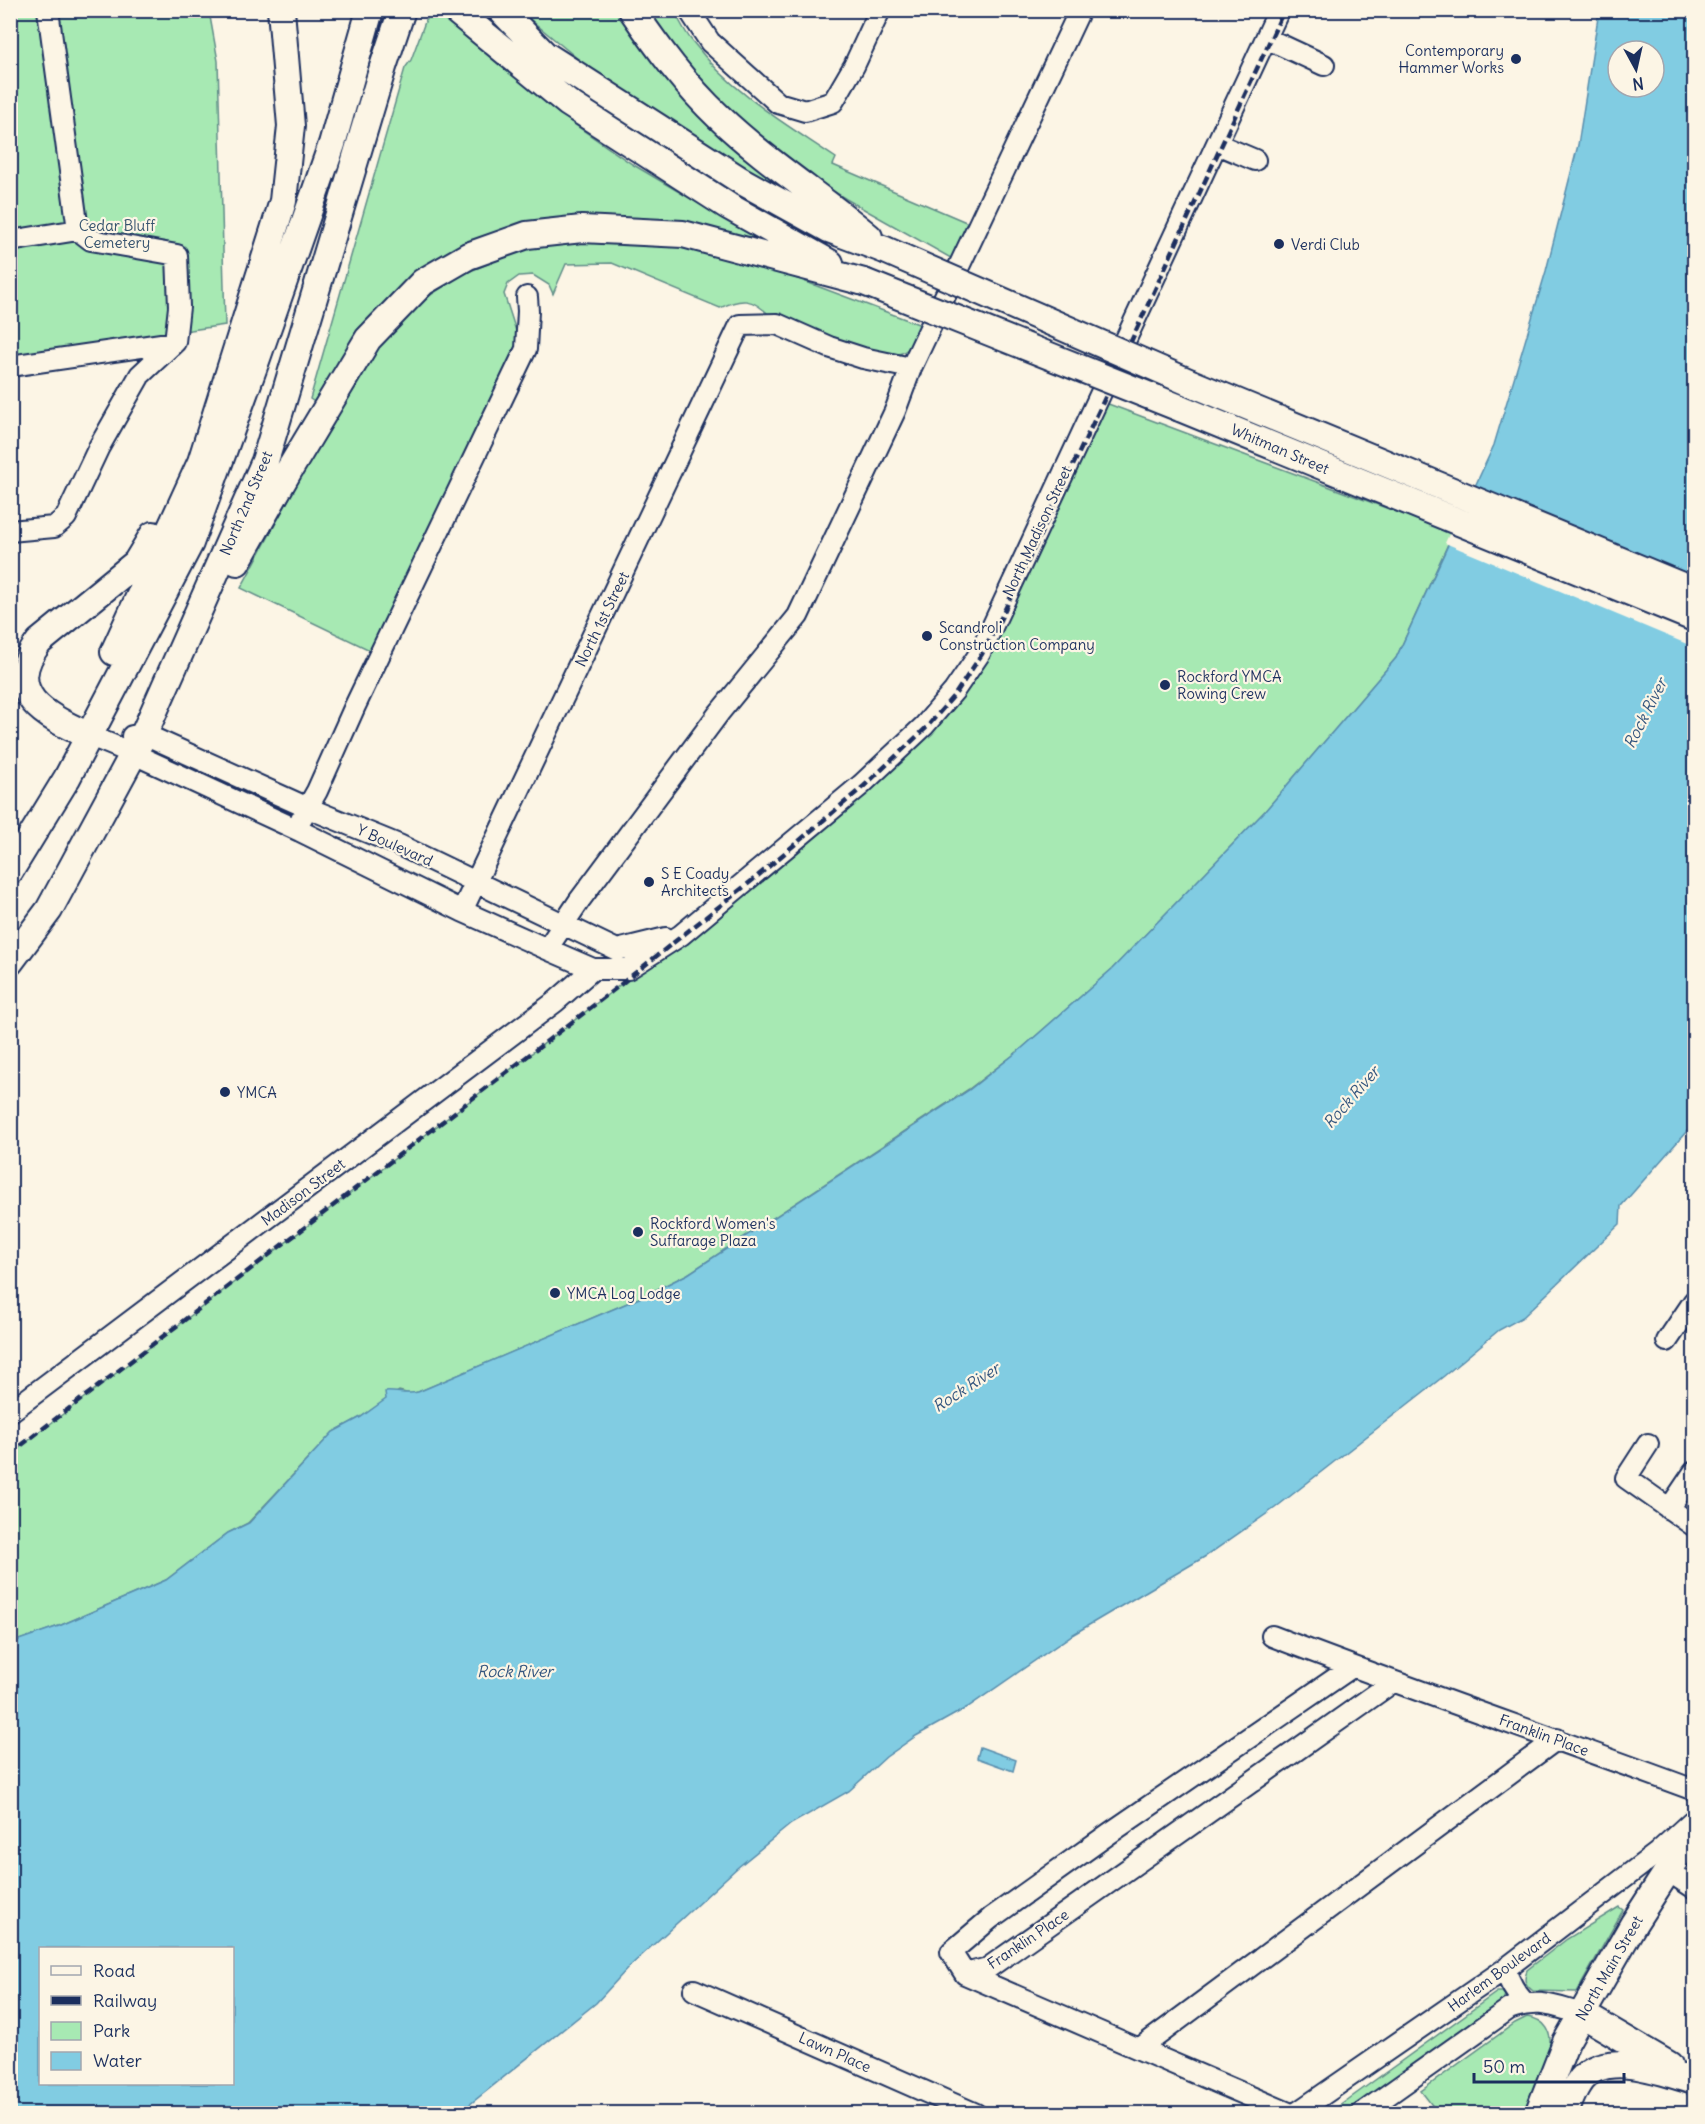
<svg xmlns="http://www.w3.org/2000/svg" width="1705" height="2124" viewBox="0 0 1705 2124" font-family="Delius,sans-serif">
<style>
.green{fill:#a7e9b3;stroke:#618c88;stroke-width:1.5}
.water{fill:#81cce2;stroke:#588dad;stroke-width:1.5;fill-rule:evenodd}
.pier{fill:#fcf5e5}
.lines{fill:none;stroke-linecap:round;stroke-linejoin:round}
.minor-casing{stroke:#1b2f5e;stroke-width:24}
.major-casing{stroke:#1b2f5e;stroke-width:30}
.minor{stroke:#fcf5e5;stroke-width:20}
.major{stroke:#fcf5e5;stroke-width:26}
.rail{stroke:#1b2f5e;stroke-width:4.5;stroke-dasharray:9 4.5;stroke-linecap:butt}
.major-bridge-casing{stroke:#1b2f5e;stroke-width:30;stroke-linecap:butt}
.major-bridge{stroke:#fcf5e5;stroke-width:26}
.poi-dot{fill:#1b2f5e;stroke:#fcf5e5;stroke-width:2}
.labels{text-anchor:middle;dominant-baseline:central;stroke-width:4.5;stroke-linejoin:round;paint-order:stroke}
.poi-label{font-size:15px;fill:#1b2f5e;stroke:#fcf5e5;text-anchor:start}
.park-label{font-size:15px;fill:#37546f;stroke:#fcf5e5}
.street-label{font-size:15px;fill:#1b2f5e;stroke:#fcf5e5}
.water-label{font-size:16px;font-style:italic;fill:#34567f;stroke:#fcf5e5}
</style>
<rect width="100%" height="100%" fill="#fcf5e5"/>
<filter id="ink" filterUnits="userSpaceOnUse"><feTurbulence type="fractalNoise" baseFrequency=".0167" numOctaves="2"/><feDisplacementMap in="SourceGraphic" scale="12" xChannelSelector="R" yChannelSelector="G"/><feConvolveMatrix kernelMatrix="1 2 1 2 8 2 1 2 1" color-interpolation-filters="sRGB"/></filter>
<g filter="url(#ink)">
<path class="green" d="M10,11H209L218,61L225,325L11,356Z
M429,11H438L571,122L632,164L782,253L610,220L557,218L504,231L454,253L316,403L310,399L405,68L411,60Z
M520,11H621C643,50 671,90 704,120C732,145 761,167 789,191L715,156L601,78Z
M644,11H674C680,21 685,33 693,42C733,94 783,122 836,158L833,165L973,225L956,261L846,199L801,171L713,99Z
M562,241L671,243L774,270L921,325C910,349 908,356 880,357L770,316C753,298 742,297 720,308L612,263L566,264L553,294L549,285L533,275L519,276L508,284L504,294L518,337V352L376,653L241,588L348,389L374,350L403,319L432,294L463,274L529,247Z
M1103,402L1453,533L1396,658L1265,811L1112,969L1021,1049L969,1089L688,1274L644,1296L418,1392L410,1394L399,1391L361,1417L333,1432L248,1523L228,1533L166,1580L59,1626L11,1643V1454L611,992L681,935L956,693Z
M1619,1907L1623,1910L1577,1992L1533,1991C1525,1985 1523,1980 1527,1970L1567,1939Z
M1497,1992H1502L1505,1995L1502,2003L1348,2113L1328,2114Z
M1527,2017C1575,2023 1535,2089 1525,2113H1438L1421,2091L1515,2023Z"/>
<path class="water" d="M1599,11H1694V1123L1621,1206L1620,1224L1523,1317L1499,1330L1444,1376L1275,1508L1206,1556L1072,1635L968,1707L916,1736L886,1757L849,1791L791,1824L737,1868L629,1967L596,2003L459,2113H11L10,1643L59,1626L166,1580L228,1533L249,1523L333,1432L361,1417L386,1399L385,1392C397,1391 407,1395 418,1392L644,1296L688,1274L969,1090L1021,1049L1112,969L1265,811L1396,658L1494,445L1546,271L1578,145ZM1618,51H1654V87H1618ZM40,1948H232V2084H40Z
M980,1747L1016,1760L1013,1771L977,1758Z"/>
<path class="pier" d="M1472,484L1694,576V647L1445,543Z"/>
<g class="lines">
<defs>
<path id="minor" d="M689,10L710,42L778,103L805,111L833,102L854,66L880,10
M1266,38L1324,65
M1217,144L1255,160
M10,241L78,230L48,10
M10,366L175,342
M10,531L54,527L66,517L99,447L140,375L175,342L179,307L177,255L91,240L78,230
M88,735L134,754L300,831L462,911L547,949L593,969H628L681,935L861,785L924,726L954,691L980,653L1279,10
M132,736L144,734L308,808L399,845L617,950L666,938
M301,819L317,791L355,706L526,349L528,311L527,297
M462,911L740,325L777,324L829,347L863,358L911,368
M547,949L579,901L719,713L798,616L895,411L911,368L1080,10
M1667,1341L1694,1301
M10,1412L555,1002L593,969
M1648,1444L1626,1478L1694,1526
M1669,1509L1694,1472
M1272,1636C1412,1690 1554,1738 1694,1790
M1352,1667L1110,1833L991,1918L951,1952L965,1974L988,1968L1393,1682
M1668,1871L1694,1888
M1505,1969C1510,1984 1515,1992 1525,2003
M965,1974L1139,2049L1557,1739
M694,1990L976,2114
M1139,2049L1291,2114
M1295,2114L1505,1969L1657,1853L1692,1821
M1361,2114L1509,2009C1538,1998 1553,2006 1582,2014"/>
<path id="major" d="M455,10L568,103L728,206L830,263
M501,10L545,55L740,180L829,229L885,250
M632,10C658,48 685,85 719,117C765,161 820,196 869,237
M1191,383L1694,591
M1180,408L1694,618
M237,562L288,472L368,339L423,282L468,256L527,235L582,229L683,234L864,282
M114,652L201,462L283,201L291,126L281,10
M88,735C46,717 0,693 39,642L136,563L153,535
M10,871L67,778L190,543L257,358L332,144L370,10
M10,962L49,910L144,734L265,461L383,67L402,10
M1582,2014L1669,2065
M1538,2114L1566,2042L1634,1923L1694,1830
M1564,2114C1569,2104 1572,2093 1578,2084C1601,2047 1662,2072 1694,2081"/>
</defs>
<use href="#minor" class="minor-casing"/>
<use href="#major" class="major-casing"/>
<use href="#minor" class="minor"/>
<use href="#major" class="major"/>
<path class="rail" d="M10,1454L611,992L754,879L864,786L926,728L956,693L982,654L999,622L1103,402L1284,10"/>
<defs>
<path id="major-bridge" d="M885,250L1191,383
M864,282L1180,408"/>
</defs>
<use href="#major-bridge" class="major-bridge-casing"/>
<use href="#major-bridge" class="major-bridge"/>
</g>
</g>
<g class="poi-dot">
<circle cx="1516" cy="59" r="6"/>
<circle cx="1279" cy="244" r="6"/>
<circle cx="927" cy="636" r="6"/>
<circle cx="1165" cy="685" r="6"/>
<circle cx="649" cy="882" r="6"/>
<circle cx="225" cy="1092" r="6"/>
<circle cx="638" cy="1232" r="6"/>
<circle cx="555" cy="1293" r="6"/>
</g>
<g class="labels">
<g class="poi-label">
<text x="1504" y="50" text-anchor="end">Contemporary<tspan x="1504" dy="17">Hammer Works</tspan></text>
<text x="1291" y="244">Verdi Club</text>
<text x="939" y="627">Scandroli<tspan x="939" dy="17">Construction Company</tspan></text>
<text x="1177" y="676">Rockford YMCA<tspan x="1177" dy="17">Rowing Crew</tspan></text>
<text x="661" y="873">S E Coady<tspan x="661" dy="17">Architects</tspan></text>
<text x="237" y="1092">YMCA</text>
<text x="650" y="1223">Rockford Women's<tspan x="650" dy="17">Suffarage Plaza</tspan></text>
<text x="567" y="1293">YMCA Log Lodge</text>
</g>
<g class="park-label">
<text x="117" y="225">Cedar Bluff<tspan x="117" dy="17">Cemetery</tspan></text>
</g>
<g class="street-label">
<text transform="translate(1280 449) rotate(23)">Whitman Street</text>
<text transform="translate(246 503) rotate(-67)">North 2nd Street</text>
<text transform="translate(1037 531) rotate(-65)">North Madison Street</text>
<text transform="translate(602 619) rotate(-64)">North 1st Street</text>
<text transform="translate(395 845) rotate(24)">Y Boulevard</text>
<text transform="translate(303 1192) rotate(-37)">Madison Street</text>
<text transform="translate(1544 1735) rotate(20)">Franklin Place</text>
<text transform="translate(1028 1939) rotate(-34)">Franklin Place</text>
<text transform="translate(1609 1968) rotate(-60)">North Main Street</text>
<text transform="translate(1499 1972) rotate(-36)">Harlem Boulevard</text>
<text transform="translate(835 2052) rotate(24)">Lawn Place</text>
</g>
<g class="water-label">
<text transform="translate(1645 713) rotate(-63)">Rock River</text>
<text transform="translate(1351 1097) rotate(-49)">Rock River</text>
<text transform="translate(966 1387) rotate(-33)">Rock River</text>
<text x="515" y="1671">Rock River</text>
</g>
</g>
<rect width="1705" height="2124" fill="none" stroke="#fcf5e5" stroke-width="36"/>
<rect x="18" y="18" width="1669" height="2088" fill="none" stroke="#1b2f5e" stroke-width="2" filter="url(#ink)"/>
<rect x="39" y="1947" width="195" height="138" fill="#fcf5e5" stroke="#a2a6af" stroke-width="1.5"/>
<rect x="51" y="1966" width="30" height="9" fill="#fcf5e5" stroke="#a2a6af" stroke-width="1.5"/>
<text x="93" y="1977" font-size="18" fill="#1b2f5e">Road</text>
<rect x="51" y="1996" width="30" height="9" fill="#1b2f5e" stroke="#a2a6af" stroke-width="1.5"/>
<text x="93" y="2007" font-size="18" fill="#1b2f5e">Railway</text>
<rect x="51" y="2022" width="30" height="18" fill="#a7e9b3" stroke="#a2a6af" stroke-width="1.5"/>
<text x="93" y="2037" font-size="18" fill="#1b2f5e">Park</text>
<rect x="51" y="2052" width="30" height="18" fill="#81cce2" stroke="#a2a6af" stroke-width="1.5"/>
<text x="93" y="2067" font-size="18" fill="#1b2f5e">Water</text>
<g transform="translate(1636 69) rotate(172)"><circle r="28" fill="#fcf5e5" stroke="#a2a6af" stroke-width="1.5"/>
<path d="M0-4.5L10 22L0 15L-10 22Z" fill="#1b2f5e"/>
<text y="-9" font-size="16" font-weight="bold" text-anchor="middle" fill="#1b2f5e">N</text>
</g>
<path d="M1474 2073v9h150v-9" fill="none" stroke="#1b2f5e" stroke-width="3"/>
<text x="1483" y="2073" font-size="18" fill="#1b2f5e" stroke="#fcf5e5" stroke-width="4.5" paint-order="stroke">50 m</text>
</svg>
